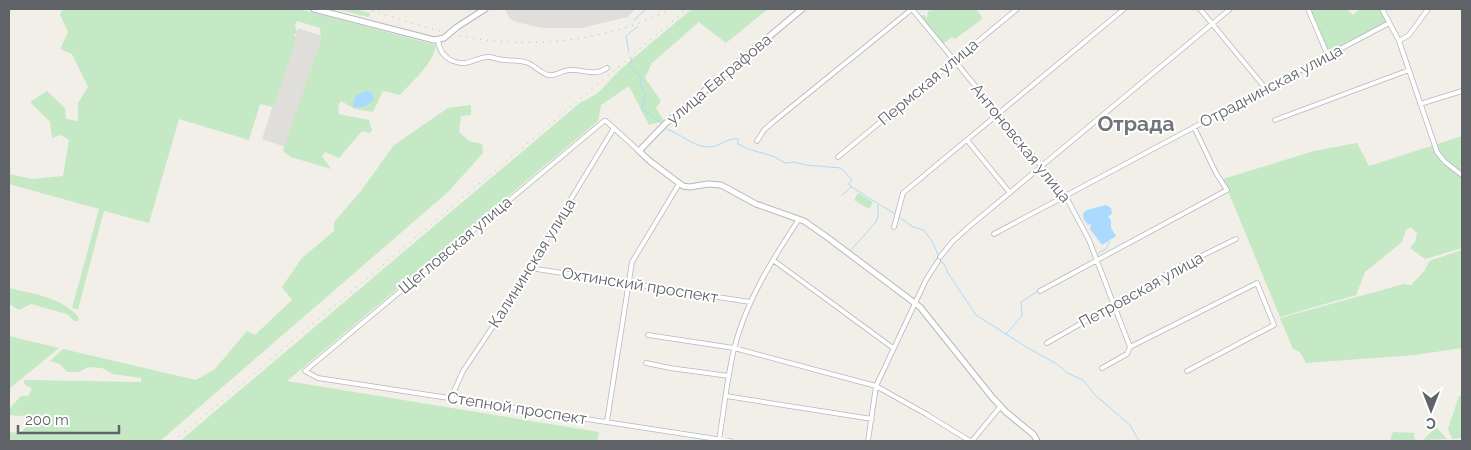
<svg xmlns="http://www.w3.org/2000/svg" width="1471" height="450" viewBox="0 0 1471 450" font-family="Raleway,sans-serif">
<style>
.industrial{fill:#e0deda}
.green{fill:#c5e8c5}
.water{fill:#aadaff}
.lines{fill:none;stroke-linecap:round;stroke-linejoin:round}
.stream{stroke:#aadaff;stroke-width:1}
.minor-casing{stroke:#b5b8bc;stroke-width:5.5}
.tertiary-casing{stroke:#b5b8bc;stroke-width:7}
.minor{stroke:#fff;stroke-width:4}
.tertiary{stroke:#fff;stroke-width:5}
.rail{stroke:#b6b7b8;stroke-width:1;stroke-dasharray:1 6;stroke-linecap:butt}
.labels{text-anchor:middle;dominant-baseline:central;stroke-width:4;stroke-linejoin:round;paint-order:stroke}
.street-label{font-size:16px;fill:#5f6368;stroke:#fff}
.district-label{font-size:21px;font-weight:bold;fill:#70757a;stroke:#fff}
</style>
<rect width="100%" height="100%" fill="#f1efe8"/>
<path class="industrial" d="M505,9H635L628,17L581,28H542L516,22L510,19Z
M298,28L322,36L285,147L262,139Z"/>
<path class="green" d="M62,9H299L436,45C433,65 412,81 400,95L383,91L373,112L355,109L341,101L338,106L339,114L369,120L372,130L370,133L362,131L339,158L325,152L322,156L331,169L291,157L283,151L321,39L320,28L297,21L295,26L297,32L294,35L296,38L274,107L260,104L249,140L179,119L149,223L104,211L78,309L72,308L99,209L9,184V174L32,179L63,176L69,140L61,135L52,138L50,122L30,102L47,91L65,108L66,119L78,121V103L88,87L72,54L60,49L68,32L60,15Z
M336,9H353L370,13V15L368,17Z
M692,9H768L726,43L699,22L652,63L645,78L661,101L656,108L664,121L649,125L629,86L601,105L598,121L287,381L599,432L597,441H180L581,102C602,94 605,84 620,70C643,49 668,29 692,9Z
M936,9H976L982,17L981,20L955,39L952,37L944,43L946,47L919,16L924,15L927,18L928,11Z
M1310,9H1346L1353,15L1360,9H1380L1387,23L1330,52L1328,51Z
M471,105V115L461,116L459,132L469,141L482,144L483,153L448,192L160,441H9V432L21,433L28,424L23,416L9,415V409L21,396H28L32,389L24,384V380L141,382V378L113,374L102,368L88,367L79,372H67L60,364L50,361L63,349L196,380L215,369L247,331L255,335L292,300L282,287L302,258L334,231V222L361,191L394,145L448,108Z
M1462,136V248L1425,259L1410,248L1415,242L1417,233L1411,227L1406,230L1402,242L1365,272L1356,295L1280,317L1223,179L1314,151L1357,143L1369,166Z
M858,193L873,202L869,209L854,200Z
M1462,250V348L1415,355L1306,363L1300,352L1293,349L1280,318L1404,284L1411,285L1425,270L1429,261Z
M9,288C33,294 63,297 79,318L78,321H74L67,314L31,304L19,310L9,304Z
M9,336L59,348L9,389Z
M1459,396H1462V438L1452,439L1448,429Z
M1436,427L1447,439L1423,440Z
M1393,432L1414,433L1415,441H1390Z"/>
<path class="water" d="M368,91L372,93L374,99C370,105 362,108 354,107L353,104L355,97L362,92Z
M1106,205L1111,208L1112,213L1108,217L1111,220V228L1116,236L1102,245L1090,229L1091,224L1087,225V223L1084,220L1083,213L1087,210Z"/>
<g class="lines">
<path class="stream" d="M634,20L646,9
M629,52L626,36L637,27
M632,57L630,66L642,79L640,84L645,94L642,109L661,123
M666,129C681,133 692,147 709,147C720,147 728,137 738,139V144L748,149L773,156L785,163L794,162L806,165L841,168L852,180L849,184L850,186L895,214
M842,195L851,187
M899,217L913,227L924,230L933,243L941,262L944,264L948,273L976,315L1028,348L1057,364L1067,373L1083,380L1095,395L1130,425L1139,441
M851,250L876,222L878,216V205
M1097,255L1100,252L1106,249L1110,241
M1050,283L1093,260
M1006,334L1022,316L1021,302L1038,291"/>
<defs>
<path id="minor" d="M912,9L1065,195L1089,240L1130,347
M1200,9L1266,89
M1308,9L1328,56
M1382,9L1399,41L1437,152L1445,162L1462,175
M438,40C439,50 443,57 453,61C470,68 475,56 490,57C495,58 500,60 505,60C513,61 520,60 528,63C535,66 541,73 548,75C555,77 562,70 570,70C583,69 594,77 607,68
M1399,41L1409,35L1428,9
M1420,104L1462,91
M1275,120L1409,70
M967,140L1010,193
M757,141L764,130L773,122L912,9
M639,151L606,121H604L305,371L318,378L730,441
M838,157L1017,9
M894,227L903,193L1124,9
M994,234L1389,23
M940,257L953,241L971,225L1230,9
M773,260L893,348
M530,268L750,302
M1040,291L1227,190L1216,173L1194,127
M648,335L734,348L876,386L926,414L970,441
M1047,343L1181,266L1236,239
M646,363L670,368L729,376
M1102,368L1127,354L1130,347L1257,283L1274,325L1187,371
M726,396L872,419
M451,398L463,371L502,313L614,128
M607,421L632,262L679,184
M719,440C724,410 727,378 734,349C746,301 772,260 799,219
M868,441L876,386L926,280L938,261
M972,441L1000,407"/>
<path id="tertiary" d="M314,9L434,40L444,38L457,27L485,9
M802,9L665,124L639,151L651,162L683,186L690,187L708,184L721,185L756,204L804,221L827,237L920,307L992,397L1006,412L1034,435L1037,441"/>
</defs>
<use href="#minor" class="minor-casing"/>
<use href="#tertiary" class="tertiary-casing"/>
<use href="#minor" class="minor"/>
<use href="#tertiary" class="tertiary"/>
<path class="rail" d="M365,9C397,18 428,29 461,36C532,50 607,41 672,9
M174,441L687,9"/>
</g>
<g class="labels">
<g class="street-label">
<text transform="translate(719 79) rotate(-40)">улица Евграфова</text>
<text transform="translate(928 82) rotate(-40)">Пермская улица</text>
<text transform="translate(1271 86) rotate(-28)">Отраднинская улица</text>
<text transform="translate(1021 143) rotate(51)">Антоновская улица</text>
<text transform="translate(455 245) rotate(-40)">Щегловская улица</text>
<text transform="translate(532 263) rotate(-58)">Калининская улица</text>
<text transform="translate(640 285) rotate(9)">Охтинский проспект</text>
<text transform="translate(1141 290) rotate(-29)">Петровская улица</text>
<text transform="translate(517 408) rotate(9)">Степной проспект</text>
</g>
<g class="district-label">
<text x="1136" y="123">Отрада</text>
</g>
</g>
<rect width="1471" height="450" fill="none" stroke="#5f6368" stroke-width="20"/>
<g transform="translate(1431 410) rotate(180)" stroke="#ffffff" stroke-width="4" paint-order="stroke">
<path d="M0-4L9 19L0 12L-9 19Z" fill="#5f6368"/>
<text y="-8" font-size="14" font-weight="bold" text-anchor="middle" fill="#5f6368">С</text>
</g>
<path d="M18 425v8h101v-8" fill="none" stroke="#5f6368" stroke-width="2.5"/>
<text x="25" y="425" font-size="15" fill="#5f6368" stroke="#ffffff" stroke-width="4" paint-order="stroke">200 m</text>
</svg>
